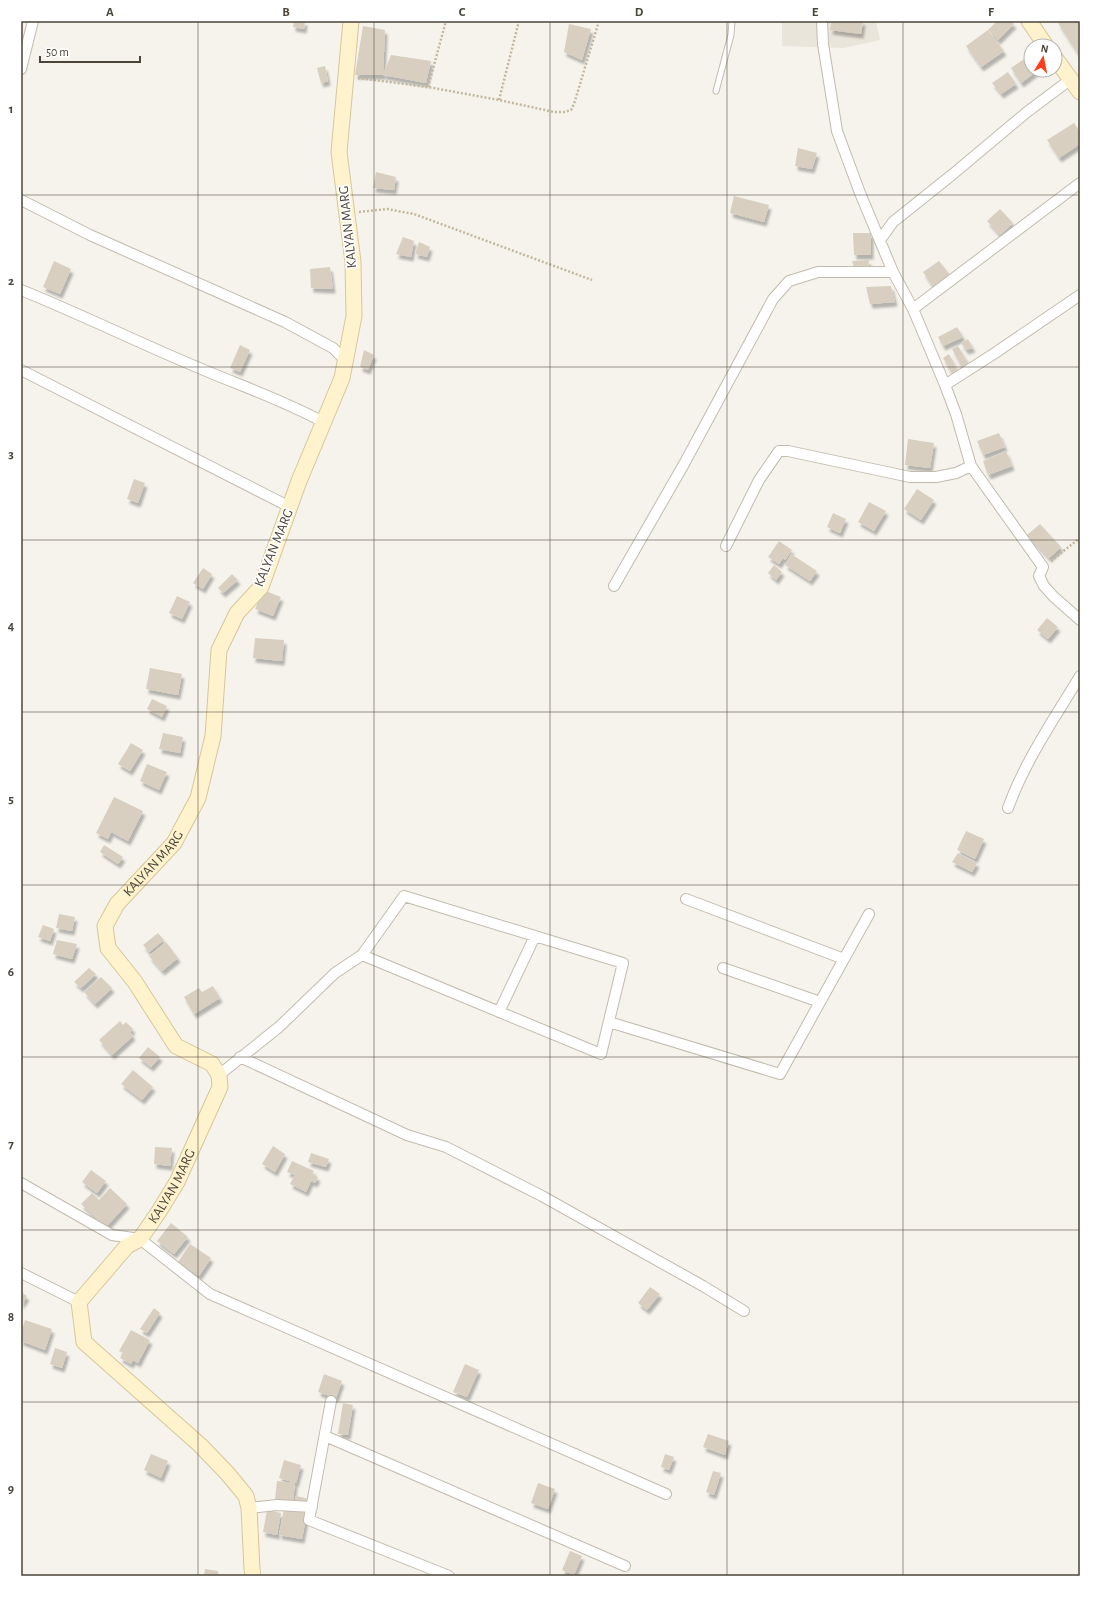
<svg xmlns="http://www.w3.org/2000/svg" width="1101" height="1597" viewBox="0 0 1101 1597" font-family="'Alegreya Sans',sans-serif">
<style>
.residential{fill:#eae5da}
.building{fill:#d8cfc1;filter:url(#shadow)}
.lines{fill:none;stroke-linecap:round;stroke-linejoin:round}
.lane-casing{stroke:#c2bbae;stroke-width:7}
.street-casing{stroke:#c2bbae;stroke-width:12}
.secondary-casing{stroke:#d6c79b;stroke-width:17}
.path{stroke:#c4b79f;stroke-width:2.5;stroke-dasharray:2 2;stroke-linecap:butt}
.lane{stroke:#fff;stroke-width:5}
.street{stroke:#fff;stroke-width:10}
.secondary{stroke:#fff3cd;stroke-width:15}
.grid{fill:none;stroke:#4b4439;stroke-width:1;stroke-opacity:0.55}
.labels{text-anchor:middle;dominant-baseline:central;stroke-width:3.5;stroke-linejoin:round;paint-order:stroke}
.street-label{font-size:14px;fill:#4b4439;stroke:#fff}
.neatline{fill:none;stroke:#4b4439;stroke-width:1.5}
.grid-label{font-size:13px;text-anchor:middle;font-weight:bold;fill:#4b4439}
</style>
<defs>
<filter id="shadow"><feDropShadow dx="2.5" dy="4.5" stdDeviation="1" flood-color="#0004"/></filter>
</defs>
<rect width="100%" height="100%" fill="#f6f3ec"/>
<path class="residential" d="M782,21H876L880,40L844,48L782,46Z"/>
<path class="building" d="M294,21H305L304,29L293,27Z
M832,21H863L861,34L830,30Z
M997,21H1011L1014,24L998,40L988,30Z
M1062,21H1080V57L1058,23Z
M569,24L591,29L582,60L564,52Z
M363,26L385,30L383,75H355Z
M988,30L1004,51L981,67L966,46Z
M391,55L431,61L426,83L383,75Z
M1027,57L1031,62V70H1038L1021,83L1011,68Z
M325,66L328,81L321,83L317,68Z
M1008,72L1016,84L1001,94L992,83Z
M1074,123L1080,132V144L1059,158L1047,140Z
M798,148L817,153L812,169L795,166Z
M376,172L396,177L394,190L373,188Z
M734,196L769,205L764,222L730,213Z
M1000,209L1013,223L1000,235L987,221Z
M853,233H871V255H854Z
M403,237L414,241L411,257L396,254Z
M419,242L430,247L427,257L415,254Z
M869,260L868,268H854L852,261Z
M54,261L71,269L60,294L43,287Z
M939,261L950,275L933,287L923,272Z
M330,267L333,289L311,288L310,269Z
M891,286L895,302L870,304L866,287Z
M957,327L963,337L943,346L938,337Z
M968,339L973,348L966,350L961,343Z
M240,345L250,350L240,372L230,368Z
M958,346L970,366L962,368L952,349Z
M364,350L374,355L368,370L360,367Z
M949,354L958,371L952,374L943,358Z
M999,433L1005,447L983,455L977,441Z
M908,439L934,443L930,468L905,465Z
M1006,451L1012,466L988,475L983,461Z
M134,479L145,483L138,503L127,499Z
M917,489L934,500L921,520L904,509Z
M869,502L886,511L874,531L858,522Z
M833,513L846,519L840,533L827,527Z
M1040,524L1061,547L1049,558L1027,535Z
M779,541L792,550L785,560L783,558L779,564L768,557Z
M791,554L817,571L810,581L785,565Z
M774,565L782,572L776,580L768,573Z
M203,568L212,574L203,589L193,583Z
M232,574L238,580L223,593L218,588Z
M263,590L281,597L273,616L255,609Z
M177,596L190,602L182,619L169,613Z
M1047,618L1058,627L1048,639L1037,630Z
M255,638L284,640L282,661L253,658Z
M150,668L182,674L178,695L146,689Z
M152,699L167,706L162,717L147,709Z
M163,733L183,737L180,753L159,749Z
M131,743L143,750L130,771L118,764Z
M147,764L167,772L159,790L140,781Z
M114,797L143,811L128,841L111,832L108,839L96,833Z
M966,831L984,839L975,859L957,850Z
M104,845L123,857L118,864L100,852Z
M958,853L977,863L972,872L952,862Z
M59,914L75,917L72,931L56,928Z
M43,925L54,929L50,941L38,937Z
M158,933L164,940L149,952L143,945Z
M57,940L77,944L72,959L53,954Z
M166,942L178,958L162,971L149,956Z
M89,968L96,974L81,988L74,982Z
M101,977L112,988L95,1004L84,992Z
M213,986L220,998L194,1014L184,997L199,988L202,992Z
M120,1021L123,1025L126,1022L133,1029L130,1032L133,1036L112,1055L99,1040Z
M148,1047L160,1057L151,1067L139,1058Z
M133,1070L153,1087L142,1100L121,1084Z
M273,1146L285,1154L275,1172L262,1164Z
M155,1147L172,1148L170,1166L154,1164Z
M311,1153L329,1159L326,1167L308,1162Z
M292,1161L314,1171L312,1174L318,1177L315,1183L311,1181L306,1192L290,1184L295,1175L287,1172Z
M91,1170L106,1181L97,1193L82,1182Z
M110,1188L127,1204L106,1227L81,1204L92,1193L99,1200Z
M171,1223L188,1237L174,1254L157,1241Z
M190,1244L211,1258L199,1276L178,1262Z
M650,1287L660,1294L647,1310L638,1303Z
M21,1292L27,1296L21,1305Z
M154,1308L160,1313L147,1333L140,1329Z
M25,1320L52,1329L45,1350L21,1341V1332Z
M131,1330L150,1340L138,1363L133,1360L131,1364L120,1358L123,1353L119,1351Z
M55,1348L67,1352L62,1368L50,1364Z
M465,1364L479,1370L467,1397L453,1392Z
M324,1374L342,1381L336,1398L318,1392Z
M343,1403L353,1405L348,1435L338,1434Z
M708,1434L729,1441L725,1455L703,1447Z
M151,1454L168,1461L161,1478L144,1470Z
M665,1454L674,1457L669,1470L661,1467Z
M284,1460L301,1465L296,1483L279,1478Z
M713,1471L721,1473L714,1495L706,1492Z
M277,1481L295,1483L293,1501L275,1499Z
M538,1483L555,1489L548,1509L531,1503Z
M296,1496L309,1499L307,1506L294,1503Z
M284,1509L307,1513L302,1539L279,1535Z
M267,1510L281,1513L277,1535L263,1532Z
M570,1551L582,1556L574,1575L562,1570Z
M205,1569L218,1571V1576H204Z"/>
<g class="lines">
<defs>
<path id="lane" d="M716,91L731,35L732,21"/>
<path id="street" d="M822,21L823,44L837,131L860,193L893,272L913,309L945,385L956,414L971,466L1043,567L1039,576L1044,586L1054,597L1080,620
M21,69L33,21
M21,200L90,235L285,322L333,348L345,360
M880,240L893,222L953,174L1027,112L1071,79
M21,290C83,315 143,345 204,370C244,387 285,401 323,422
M913,309L1080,183
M21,370L290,507
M945,385L995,353L1080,295
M726,546L759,480L779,451H788L910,477H936L956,473L971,466
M614,586L684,464L773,299L789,281L818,272H893
M1008,808C1025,761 1054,719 1080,676
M686,899L844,959
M723,968L820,1002
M499,1012L535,936
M609,1022L780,1074L869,914
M240,1057L407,1135L446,1147L542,1196L703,1286L744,1311
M219,1075L279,1027L335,973L362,955L404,896L623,963L601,1054L362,955
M21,1183L112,1235L140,1239L210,1294L666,1494
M21,1273L79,1302
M331,1401L309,1520L449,1576
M325,1436L625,1566
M249,1508L277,1505L312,1507"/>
<g id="secondary">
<path d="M1029,21L1046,46"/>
<path d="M1055,58L1080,92"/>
<path id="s1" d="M253,1576L252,1569L249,1508L246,1496L227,1473L200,1445L84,1342L79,1302L127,1246L140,1239L158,1213L177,1182L220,1087L219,1075L212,1064L176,1046L135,982L108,948L105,926L117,904L174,843L198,798L213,736L219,650L237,613L261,587L299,481L342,378L354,316L353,262L339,152L351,21"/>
</g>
</defs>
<use href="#lane" class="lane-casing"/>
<use href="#street" class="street-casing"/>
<use href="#secondary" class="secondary-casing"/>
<path class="path" d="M358,78L428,87L499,100L554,112H564L571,110L574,104L599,21
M428,87L446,21
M499,100L519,21
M359,212L387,209L414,214L592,280
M1051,561L1080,538"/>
<use href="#lane" class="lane"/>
<use href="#street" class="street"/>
<use href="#secondary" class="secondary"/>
</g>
<path class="grid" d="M198,21V1576M374,21V1576M550,21V1576M727,21V1576M903,21V1576M21,195H1080M21,367H1080M21,540H1080M21,712H1080M21,885H1080M21,1057H1080M21,1230H1080M21,1402H1080"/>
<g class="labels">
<g class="street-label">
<text transform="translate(348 227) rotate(-96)">KALYAN MARG</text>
<text transform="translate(274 548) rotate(-68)">KALYAN MARG</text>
<text stroke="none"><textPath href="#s1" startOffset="892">KALYAN MARG</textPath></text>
<text stroke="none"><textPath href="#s1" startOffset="495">KALYAN MARG</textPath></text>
</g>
</g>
<rect width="1101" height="1597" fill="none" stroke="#ffffff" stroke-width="44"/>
<g transform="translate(1043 58) rotate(10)"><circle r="19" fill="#ffffff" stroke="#b7b4b0"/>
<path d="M0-3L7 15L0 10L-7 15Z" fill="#fc3f1d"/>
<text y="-6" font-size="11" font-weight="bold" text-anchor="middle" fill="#4b4439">N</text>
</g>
<path d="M40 56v6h100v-6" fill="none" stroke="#4b4439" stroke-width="2"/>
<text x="46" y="56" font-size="12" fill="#4b4439" stroke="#ffffff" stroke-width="3" paint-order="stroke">50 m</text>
<rect x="22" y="22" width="1057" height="1553" class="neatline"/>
<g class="grid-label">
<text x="110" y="16">A</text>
<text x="286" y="16">B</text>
<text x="462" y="16">C</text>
<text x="639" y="16">D</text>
<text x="815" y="16">E</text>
<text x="991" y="16">F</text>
<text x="11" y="113">1</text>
<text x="11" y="285">2</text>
<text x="11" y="458">3</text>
<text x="11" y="630">4</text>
<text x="11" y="803">5</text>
<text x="11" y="976">6</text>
<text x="11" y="1148">7</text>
<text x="11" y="1321">8</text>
<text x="11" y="1493">9</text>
</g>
</svg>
